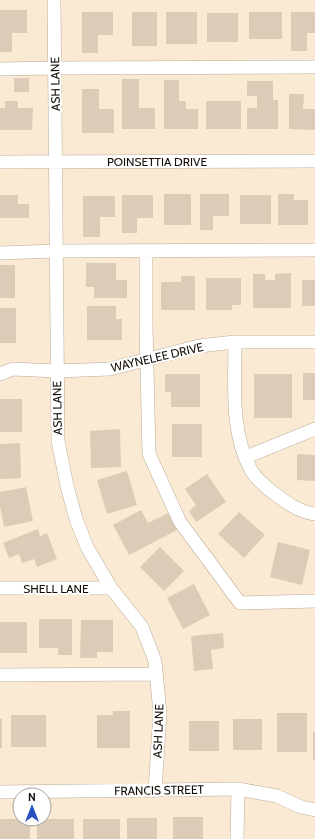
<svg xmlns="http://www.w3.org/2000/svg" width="315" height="839" viewBox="0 0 315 839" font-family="Cabin,sans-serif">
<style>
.building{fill:#dcccb7}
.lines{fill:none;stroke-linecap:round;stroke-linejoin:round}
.minor-casing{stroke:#bbac97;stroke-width:14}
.minor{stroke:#fff;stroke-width:13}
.labels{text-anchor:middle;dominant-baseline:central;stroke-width:4;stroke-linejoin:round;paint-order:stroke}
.street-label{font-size:12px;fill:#140e07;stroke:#fff}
</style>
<rect width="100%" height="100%" fill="#faead4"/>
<path class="building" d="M0,10H27V33H12V52H0Z
M82,12H113V35H98V53H82Z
M132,12H157V46H132Z
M166,12H197V44H166Z
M249,12H282V39H249Z
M291,12H315V33H307V51H291Z
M207,13H238V42H207Z
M14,78H29V92H14Z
M122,79H139V108H155V129H122Z
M164,80H179V101H186V109H198V129H164Z
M247,81H273V100H278V129H247V108H257V96H247Z
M82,89H99V109H114V133H82Z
M289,94H304L303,109H315V130L289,129Z
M5,101H18V108H33L32,130H0V108H5Z
M206,101H241V129H206Z
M164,194H191V225H164Z
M200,194H229V216H213V230H200Z
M278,194H294V200H308V225H278Z
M0,195H18V204H29V218H0Z
M122,195H153V218H137V233H122Z
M240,195H271V224H240Z
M83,196H115V217H100V237H83Z
M86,263H116V280H127V298H94V287H86Z
M0,265H15V298H0Z
M291,273V308H253V274H265V280H275V274Z
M181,276H195V310H161V282H181Z
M206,278H241V305H232V310H206Z
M302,280H315V306H302Z
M87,306H116V319H122V340H87Z
M0,308H16V343H0Z
M303,373H315V400H303Z
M165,374H200V407H171V392H165Z
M254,374H292V418H254Z
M0,399H22V432H0Z
M172,424H202V457H172Z
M120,429L121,467L91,468L90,431Z
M20,443L21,478L0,479V444Z
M297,454L315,455V481L297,480Z
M127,471L137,505L107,514L97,480Z
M207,474L226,502L196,522L189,511L196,505L185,489Z
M26,487L33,521L4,527L0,506V492Z
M141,510L148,523L168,513L177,530L129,555L113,525Z
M239,512L265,535L244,558L218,534Z
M38,529L40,536L47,533L57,559L37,567L34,559L22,563L19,554L9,558L3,543Z
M278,542L310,550L302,585L270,577Z
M160,547L184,571L164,591L140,567Z
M194,584L210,615L183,629L167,598Z
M39,619H72V655H58V648H39Z
M81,620H113V652H97V658H80Z
M0,622H27V653H0Z
M223,633L224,648L211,650L213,669L194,671L191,636Z
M113,711H130V748H97V715H113Z
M277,713H307V752H277Z
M11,715H46V747H11Z
M0,719H2V748H0Z
M233,719H262V750H233Z
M189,721H219V751H189Z
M313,732H315V760H313Z
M173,817H203V839H173Z
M127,818H157V839H127Z
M0,819H30V839H0Z
M37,819H74V839H37Z
M83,819H120V839H83Z"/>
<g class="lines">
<defs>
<path id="minor" d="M54,0L58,441L67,486L76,519L87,547L111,588L142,627L155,661L160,713L155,791
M0,69L55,68L315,67
M0,162L315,161
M146,251V326L149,454L180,522L240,603L315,601
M0,253L56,251L315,250
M235,342C235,384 230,432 251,470C256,479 267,488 275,494C287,503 299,512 315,514
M0,374L13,369L57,371L110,369L199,346L235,342H315
M246,457L315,429
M0,588H111
M0,675L156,674
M0,792L238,789L277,796L301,807L315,810
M237,839L238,789"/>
</defs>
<use href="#minor" class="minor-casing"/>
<use href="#minor" class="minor"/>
</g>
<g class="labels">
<g class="street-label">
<text transform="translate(55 84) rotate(-91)">ASH LANE</text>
<text x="157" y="161">POINSETTIA DRIVE</text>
<text transform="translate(157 357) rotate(-13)">WAYNELEE DRIVE</text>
<text transform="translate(57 408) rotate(-91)">ASH LANE</text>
<text x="56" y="588">SHELL LANE</text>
<text transform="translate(158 731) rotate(-88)">ASH LANE</text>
<text transform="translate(159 790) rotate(-1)">FRANCIS STREET</text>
</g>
</g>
<g transform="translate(32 807)"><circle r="19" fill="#ffffff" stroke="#a19f9c"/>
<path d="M0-3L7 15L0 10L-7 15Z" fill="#2950bf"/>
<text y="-6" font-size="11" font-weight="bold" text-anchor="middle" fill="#140e07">N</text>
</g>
</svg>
